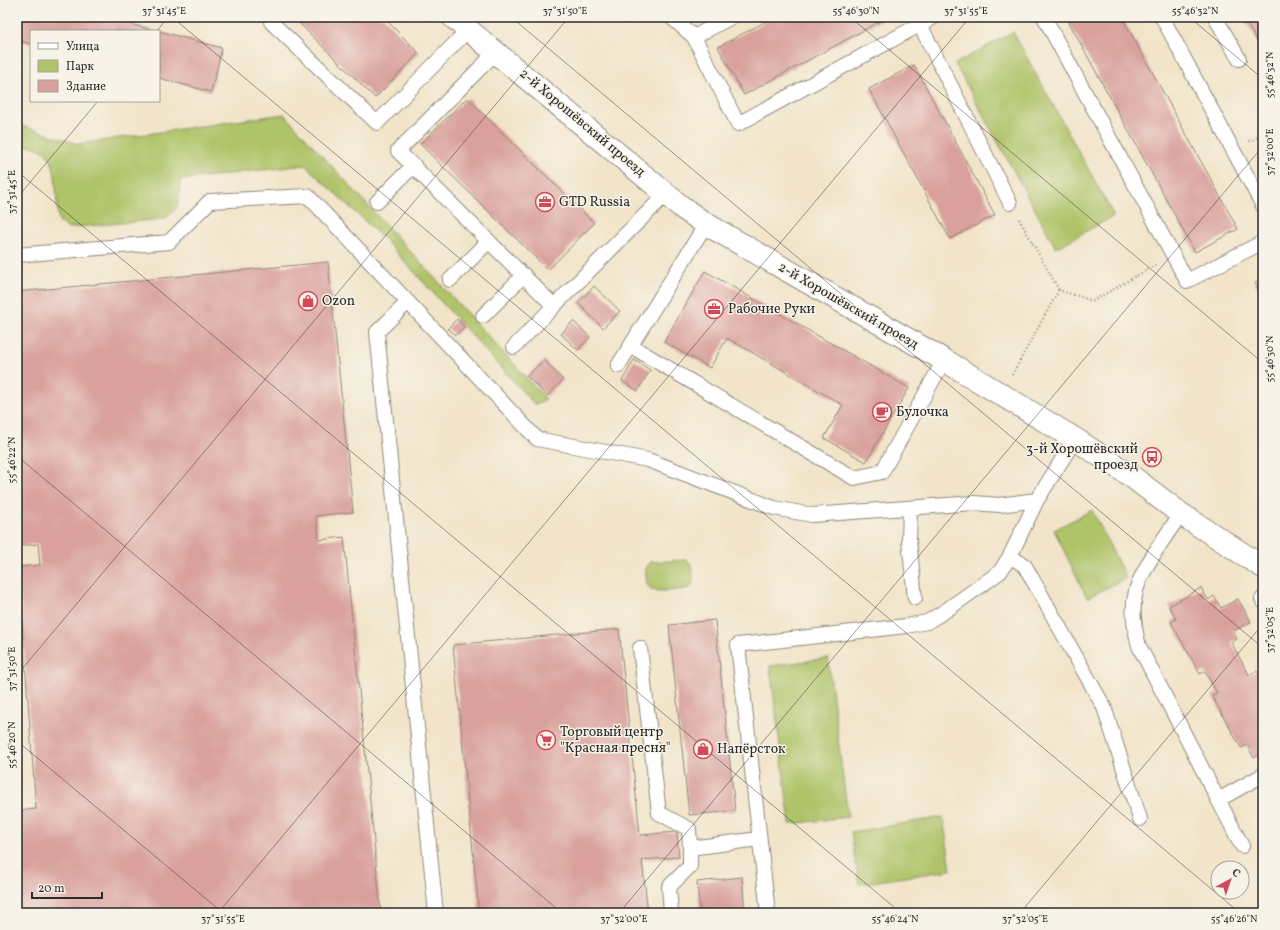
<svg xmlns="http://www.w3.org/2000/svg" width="1280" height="930" viewBox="0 0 1280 930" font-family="Vollkorn,serif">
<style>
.green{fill:#afc368;stroke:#6d774a}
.building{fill:#d9a09c}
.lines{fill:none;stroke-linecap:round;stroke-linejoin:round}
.service-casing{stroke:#8e887a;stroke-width:16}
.tertiary-casing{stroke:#8e887a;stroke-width:24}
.path{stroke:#8e887a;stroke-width:2.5;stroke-dasharray:1 3;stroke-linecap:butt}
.service{stroke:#fff;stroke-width:14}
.tertiary{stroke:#fff;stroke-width:22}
.ticks{fill:none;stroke:#2b2b2b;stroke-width:1;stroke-opacity:0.45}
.labels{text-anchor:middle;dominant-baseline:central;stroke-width:3;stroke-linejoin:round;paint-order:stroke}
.street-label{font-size:14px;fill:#2b2b2b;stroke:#f7f3e8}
.poi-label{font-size:14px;fill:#2b2b2b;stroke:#f7f3e8;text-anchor:start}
.neatline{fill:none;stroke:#2b2b2b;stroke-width:1.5}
.ticks-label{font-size:10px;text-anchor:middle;fill:#2b2b2b}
</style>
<rect width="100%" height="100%" fill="#f7f3e8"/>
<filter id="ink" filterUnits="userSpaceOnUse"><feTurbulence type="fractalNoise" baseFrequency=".025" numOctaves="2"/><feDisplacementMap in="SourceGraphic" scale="8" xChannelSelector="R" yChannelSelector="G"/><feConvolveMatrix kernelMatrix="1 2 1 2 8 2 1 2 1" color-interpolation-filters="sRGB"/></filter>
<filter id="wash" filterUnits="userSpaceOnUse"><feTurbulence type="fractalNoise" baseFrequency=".012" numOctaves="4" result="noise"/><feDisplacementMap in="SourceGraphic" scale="16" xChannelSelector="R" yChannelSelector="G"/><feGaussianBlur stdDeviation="0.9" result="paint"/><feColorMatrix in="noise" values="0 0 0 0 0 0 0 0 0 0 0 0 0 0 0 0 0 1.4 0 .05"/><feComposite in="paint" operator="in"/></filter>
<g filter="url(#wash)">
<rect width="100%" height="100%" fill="#f2e4c9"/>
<path class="green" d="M1013,32L1114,216L1056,248L955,64Z
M284,114L546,399C542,403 539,404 534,404L385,240L305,165L180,180C180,197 181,210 163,219L68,228L60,223L59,220C52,189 66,141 17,146V124L78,144Z
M1092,510L1126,578L1087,598L1054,530Z
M687,560L692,565L693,580L691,587C686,590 655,593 651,589C645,585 646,574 646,568L651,562Z
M828,658L848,817L790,824L770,666Z
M943,817L951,870L859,884L851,832Z"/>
<g id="blocks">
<path class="building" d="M17,17H104L156,31H31V44L17,40Z
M293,17H383L419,53L375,98Z
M774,17H888L744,95L718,47Z
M1066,17H1122L1238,229L1195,252Z
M1247,17H1263V51L1244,19Z
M159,31L222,48L211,92L159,78Z
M914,65L995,215L950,239L869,89Z
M467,98L594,223L548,270L420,144Z
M328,262L353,512L316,516L319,540L344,537L381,913H17V811L36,809L18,567L40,565L38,544L17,546V292Z
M705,271L909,388L866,462L824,438L843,405L727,338L710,368L664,342Z
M1263,279V298L1255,283Z
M594,286L620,311L603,328L578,303Z
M457,319L464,327L455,335L448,328Z
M573,321L590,337L578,350L561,334Z
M544,360L563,380L547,396L527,376Z
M634,360L650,370L638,391L622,381Z
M1201,588L1208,600L1214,596L1221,608L1238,599L1251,622L1233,631L1237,639L1231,642L1249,675L1257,671L1263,680V752L1254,758L1247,745L1241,748L1212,696L1217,693L1205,671L1200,674L1171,622L1176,619L1169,606Z
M715,620L735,811L689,815L669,625Z
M619,629L640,835L677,832L679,857L642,860L648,913H479L453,645Z
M742,877L745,913H700L697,882Z"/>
</g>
</g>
<g filter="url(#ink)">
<use href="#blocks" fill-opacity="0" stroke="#8e887a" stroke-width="1"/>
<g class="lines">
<defs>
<path id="service" d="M671,17L694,37L731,17
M916,17L1010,203
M1044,17L1187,281L1263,242
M1162,17L1263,206
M1215,17L1239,59
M271,22L377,123L469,29
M694,37L738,124L934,17
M496,52L398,151L554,306L666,194
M377,202L414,165
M17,255L169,242L210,201L308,196L537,439L648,460L774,508L812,515L974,503L999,505L1037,500
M450,280L489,241
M408,302L377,332L436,913
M483,316L524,275
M631,346L854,478L882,472L944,360
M514,347L554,306
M618,366L706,224
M910,509L909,540L915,598
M1181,514C1168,532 1141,570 1136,591C1131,609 1134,627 1139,646L1242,846
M1010,556L1025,566L1104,707L1140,819
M1262,599L1263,601
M640,648L659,813L689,829L690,848L759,839
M1218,800L1263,775
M671,913L669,887L690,866V848
M768,913L738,645L906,626L927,622L945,611L1000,572L1010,556L1037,500L1075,439"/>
<path id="tertiary" d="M453,17L684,209L706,224L944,360L1075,439L1131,476L1181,514L1263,567"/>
</defs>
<use href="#service" class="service-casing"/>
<use href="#tertiary" class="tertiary-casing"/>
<path class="path" d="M1249,141L1263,135
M1019,219L1059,290
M1012,375L1059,290L1093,301L1157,264"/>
<use href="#service" class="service"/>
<use href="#tertiary" class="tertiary"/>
</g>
</g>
<path class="ticks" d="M172,17L1240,913M511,17L1263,648M850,17L1263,363M1189,17L1263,79M157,31L168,17M17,171L901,913M17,198L98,101M17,456L562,913M17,675L569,17M17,741L223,913M218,913L970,17M619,913L1263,146M1020,913L1263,624"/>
<defs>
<symbol id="office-ring" viewBox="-11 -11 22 22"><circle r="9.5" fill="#f7f3e8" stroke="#d1495b" stroke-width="1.5"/><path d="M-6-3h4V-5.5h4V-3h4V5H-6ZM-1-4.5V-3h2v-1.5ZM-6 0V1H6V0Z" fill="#d1495b"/></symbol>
<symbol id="shop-ring" viewBox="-11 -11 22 22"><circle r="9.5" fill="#f7f3e8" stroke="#d1495b" stroke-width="1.5"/><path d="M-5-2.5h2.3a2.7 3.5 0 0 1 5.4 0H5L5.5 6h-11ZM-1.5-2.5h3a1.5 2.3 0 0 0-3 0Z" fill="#d1495b"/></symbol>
<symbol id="cafe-ring" viewBox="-11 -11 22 22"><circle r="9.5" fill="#f7f3e8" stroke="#d1495b" stroke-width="1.5"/><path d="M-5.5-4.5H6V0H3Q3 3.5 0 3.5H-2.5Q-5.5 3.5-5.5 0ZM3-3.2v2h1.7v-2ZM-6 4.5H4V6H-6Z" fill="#d1495b"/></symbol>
<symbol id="bus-ring" viewBox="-11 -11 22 22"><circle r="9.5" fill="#f7f3e8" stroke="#d1495b" stroke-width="1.5"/><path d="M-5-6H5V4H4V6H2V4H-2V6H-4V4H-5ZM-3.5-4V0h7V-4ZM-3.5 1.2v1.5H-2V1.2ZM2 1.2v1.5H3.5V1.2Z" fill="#d1495b"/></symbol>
<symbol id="supermarket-ring" viewBox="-11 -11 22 22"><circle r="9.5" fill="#f7f3e8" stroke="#d1495b" stroke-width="1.5"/><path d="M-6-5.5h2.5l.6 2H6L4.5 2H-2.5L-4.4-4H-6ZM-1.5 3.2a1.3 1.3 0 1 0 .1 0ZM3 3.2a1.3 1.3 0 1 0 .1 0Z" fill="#d1495b"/></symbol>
</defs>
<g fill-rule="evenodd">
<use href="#office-ring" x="534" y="191" width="22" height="22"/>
<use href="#shop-ring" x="297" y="290" width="22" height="22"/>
<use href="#office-ring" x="703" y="298" width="22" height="22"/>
<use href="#cafe-ring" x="871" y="401" width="22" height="22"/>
<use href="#bus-ring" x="1141" y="446" width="22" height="22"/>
<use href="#supermarket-ring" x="535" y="729" width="22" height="22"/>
<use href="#shop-ring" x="692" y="738" width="22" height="22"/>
</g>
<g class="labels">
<g class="street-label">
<text transform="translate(582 123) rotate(40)">2-й Хорошёвский проезд</text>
<text transform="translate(848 306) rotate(30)">2-й Хорошёвский проезд</text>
</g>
<g class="poi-label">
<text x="559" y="202">GTD Russia</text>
<text x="322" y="301">Ozon</text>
<text x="728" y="309">Рабочие Руки</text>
<text x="896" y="412">Булочка</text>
<text x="1138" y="449" text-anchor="end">3-й Хорошёвский<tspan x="1138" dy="16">проезд</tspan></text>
<text x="560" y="732">Торговый центр<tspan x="560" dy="16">"Красная пресня"</tspan></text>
<text x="717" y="749">Напёрсток</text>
</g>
</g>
<rect width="1280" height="930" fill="none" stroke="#f7f3e8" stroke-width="44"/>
<rect x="30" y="30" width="130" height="72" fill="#f7f3e8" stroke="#a5a39c"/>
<rect x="38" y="43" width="20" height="6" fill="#ffffff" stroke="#a5a39c"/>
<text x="66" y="50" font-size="12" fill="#2b2b2b">Улица</text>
<rect x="38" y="60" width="20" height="12" fill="#afc368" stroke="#a5a39c"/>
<text x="66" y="70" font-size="12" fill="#2b2b2b">Парк</text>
<rect x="38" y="80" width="20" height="12" fill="#d9a09c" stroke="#a5a39c"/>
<text x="66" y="90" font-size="12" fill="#2b2b2b">Здание</text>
<g transform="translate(1230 880) rotate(40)"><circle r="19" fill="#f7f3e8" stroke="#a5a39c"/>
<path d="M0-3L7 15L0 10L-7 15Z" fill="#d1495b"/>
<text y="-6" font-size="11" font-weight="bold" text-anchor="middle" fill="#2b2b2b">С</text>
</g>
<path d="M32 892v6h70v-6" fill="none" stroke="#2b2b2b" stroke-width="2"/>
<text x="38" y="892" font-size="12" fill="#2b2b2b" stroke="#f7f3e8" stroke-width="3" paint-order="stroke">20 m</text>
<rect x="22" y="22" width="1236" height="886" class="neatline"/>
<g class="ticks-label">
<text x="164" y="14">37°31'45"E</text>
<text x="565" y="14">37°31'50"E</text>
<text x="856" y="14">55°46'30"N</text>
<text x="966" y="14">37°31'55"E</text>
<text x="1195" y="14">55°46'32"N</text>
<text transform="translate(1269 75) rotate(-90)" y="4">55°46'32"N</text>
<text transform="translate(1269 152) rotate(-90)" y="4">37°32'00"E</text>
<text transform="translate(11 192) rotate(-90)" y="4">37°31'45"E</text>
<text transform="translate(1269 359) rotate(-90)" y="4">55°46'30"N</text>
<text transform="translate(11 460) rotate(-90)" y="4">55°46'22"N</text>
<text transform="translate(1269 630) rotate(-90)" y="4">37°32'05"E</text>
<text transform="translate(11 669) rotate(-90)" y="4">37°31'50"E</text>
<text transform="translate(11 745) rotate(-90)" y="4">55°46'20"N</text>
<text x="223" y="922">37°31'55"E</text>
<text x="624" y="922">37°32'00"E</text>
<text x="895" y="922">55°46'24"N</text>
<text x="1025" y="922">37°32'05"E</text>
<text x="1234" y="922">55°46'26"N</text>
</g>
</svg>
